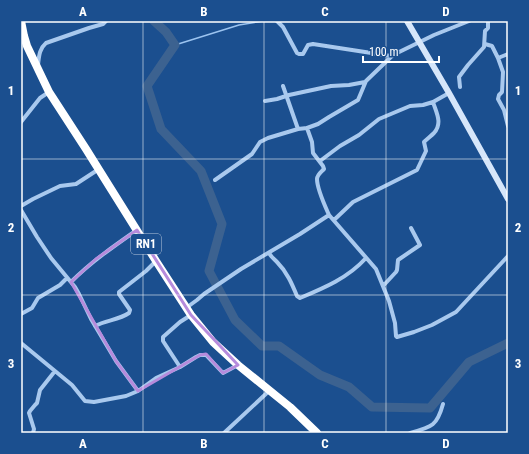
<svg xmlns="http://www.w3.org/2000/svg" width="529" height="454" viewBox="0 0 529 454" font-family="'Roboto Condensed',sans-serif">
<style>
.lines{fill:none;stroke-linecap:round;stroke-linejoin:round}
.stream{stroke:#9cc4f0;stroke-width:1.5}
.river{stroke:#3c6290;stroke-width:9}
.street{stroke:#a9c9ee;stroke-width:4}
.secondary{stroke:#d6e6fa;stroke-width:6}
.highway{stroke:#fff;stroke-width:8}
.marked{fill:none;stroke:#b68bdc;stroke-width:3;stroke-linejoin:round}
.grid{fill:none;stroke:#fff;stroke-width:1;stroke-opacity:0.55}
.labels{text-anchor:middle;dominant-baseline:central;stroke-width:3.5;stroke-linejoin:round;paint-order:stroke}
.shield{fill:#1b4f8f;stroke:#bbcadd;stroke-width:1}
.shield-label{font-size:12px;font-weight:bold;fill:#fff}
.neatline{fill:none;stroke:#fff;stroke-width:1.5}
.grid-label{font-size:13px;text-anchor:middle;font-weight:bold;fill:#fff}
</style>
<rect width="100%" height="100%" fill="#1b4f8f"/>
<g class="lines">
<path class="stream" d="M175,45L239,25L263,21"/>
<path class="river" d="M154,21L166,32L175,45L147,86L161,129L201,171L222,224L209,271L235,320L262,346H279L320,375L349,387L372,407L430,408L469,362L508,343"/>
<path class="street" d="M277,21L283,27L297,53L299,54H303L308,45L313,44L391,56
M485,44L492,46L498,58L508,54
M498,58L503,72L502,92L499,95L498,99L504,110L508,126
M38,65C39,57 39,49 46,43L89,28L103,24L106,21
M460,87L459,77L468,65L484,47L485,31L488,28V21
M265,101L277,99L289,95L331,86L349,85L365,82
M21,122L40,98L49,92
M307,128L318,124L329,117L358,100L366,81L393,55L434,35L469,21
M320,161L340,146L359,135L379,119L410,106L423,105L433,102L449,93
M215,180L252,154L260,142L268,138L298,129
M21,206L33,199L60,186L76,184L99,169
M21,210L37,237L51,258L75,287L79,294L91,319L116,361L138,391
M329,215L376,269L389,301L395,323L396,336L397,337L414,332L432,325L456,312L508,256
M334,220L353,202L417,170L426,151L424,142C427,139 431,136 434,133C443,123 436,112 433,102
M269,253C271,257 274,259 277,262C287,272 292,284 297,296L300,298C324,288 348,278 366,258
M71,282C91,262 114,246 137,230
M383,286L396,272L397,270L398,260L420,245L411,228
M186,308L197,300L204,294L241,269L300,234L329,215C325,206 317,189 317,179C317,175 321,172 324,169L323,166L313,153L312,142L307,128L298,129L283,86
M21,314L32,308L38,298L60,285L67,278
M95,326C106,320 119,320 129,313L130,310L119,294V292L146,271L156,261
M21,343L72,385L85,401L94,402L126,396L138,391L156,378L180,367L196,357L200,355H206L223,373L238,365
M180,367L163,341V337L180,322L191,315
M33,433L34,429L29,413L30,411L35,405L37,403L40,390L55,371
M224,433L269,391
M410,433C432,427 437,426 443,404"/>
<path class="secondary" d="M407,21L449,93L508,199"/>
<path class="highway" d="M21,21L24,36L27,46L49,92L86,149L156,261L191,315L213,342L238,365L290,407L317,433"/>
</g>
<path class="marked" d="M137,230L191,315L238,365L223,373L206,354L200,355L138,391L116,361L71,282L96,259Z"/>
<path class="grid" d="M143,21V433M264,21V433M386,21V433M21,159H508M21,295H508"/>
<g class="labels">
<rect class="shield" x="131" y="234" width="30" height="20" rx="3"/>
<g class="shield-label">
<text x="146" y="244">RN1</text>
</g>
</g>
<rect width="529" height="454" fill="none" stroke="#1b4f8f" stroke-width="44"/>
<path d="M363 56v6h76v-6" fill="none" stroke="#ffffff" stroke-width="2"/>
<text x="369" y="56" font-size="12" fill="#ffffff" stroke="#1b4f8f" stroke-width="3" paint-order="stroke">100 m</text>
<rect x="22" y="22" width="485" height="410" class="neatline"/>
<g class="grid-label">
<text x="83" y="16">A</text>
<text x="204" y="16">B</text>
<text x="325" y="16">C</text>
<text x="446" y="16">D</text>
<text x="11" y="95">1</text>
<text x="518" y="95">1</text>
<text x="11" y="232">2</text>
<text x="518" y="232">2</text>
<text x="11" y="368">3</text>
<text x="518" y="368">3</text>
<text x="83" y="448">A</text>
<text x="204" y="448">B</text>
<text x="325" y="448">C</text>
<text x="446" y="448">D</text>
</g>
</svg>
